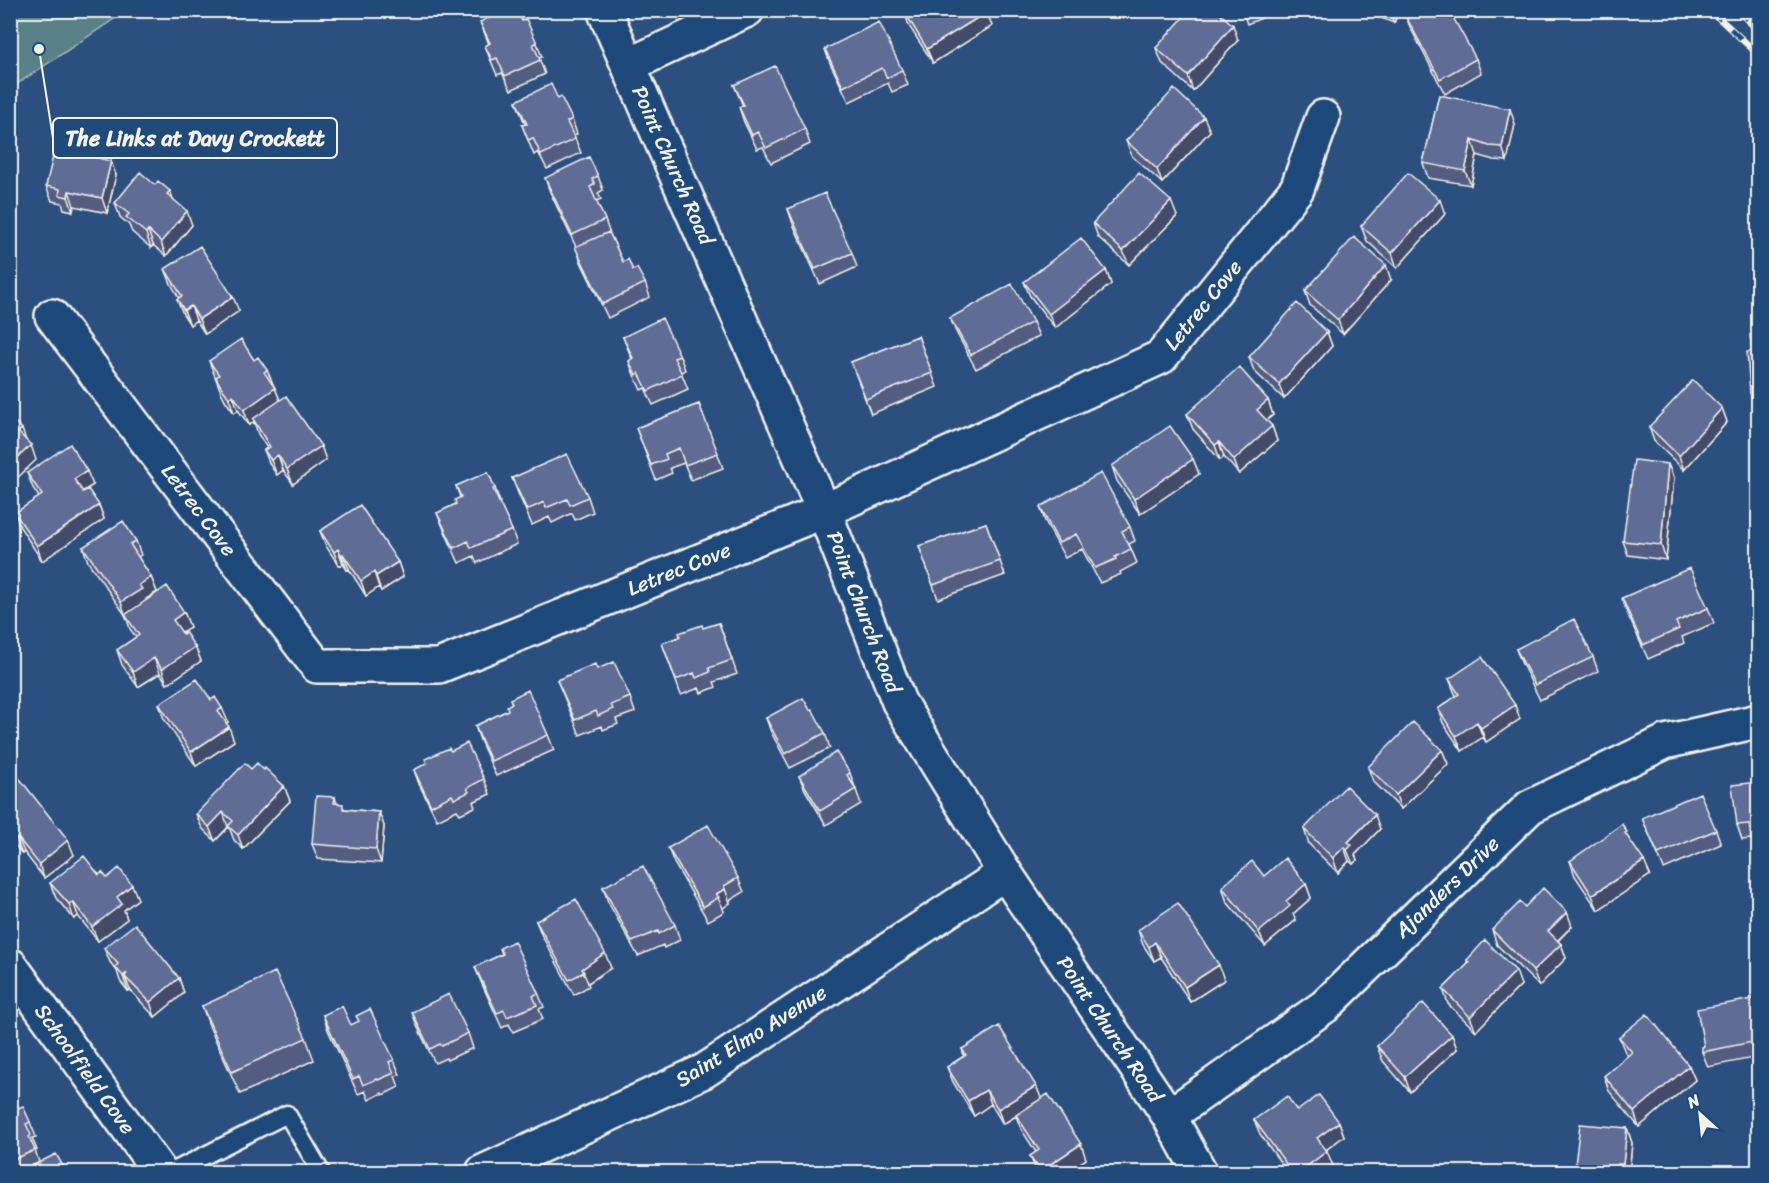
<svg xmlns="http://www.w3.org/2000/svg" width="1769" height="1183" viewBox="0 0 1769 1183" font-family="Sriracha,sans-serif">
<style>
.green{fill:#598187;stroke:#a6b9b8;stroke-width:1.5}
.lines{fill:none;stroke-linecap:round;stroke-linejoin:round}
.service-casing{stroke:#f4f1e8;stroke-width:21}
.minor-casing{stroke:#f4f1e8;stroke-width:38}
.tertiary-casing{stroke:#f4f1e8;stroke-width:38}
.service{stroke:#1f4a7a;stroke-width:16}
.minor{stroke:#1f4a7a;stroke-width:33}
.tertiary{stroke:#1f4a7a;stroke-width:33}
.rail-casing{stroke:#f4f1e8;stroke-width:7}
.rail{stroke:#1f4a7a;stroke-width:4.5;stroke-dasharray:14;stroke-linecap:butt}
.wall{fill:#525d81;stroke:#f4f1e8;stroke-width:1.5}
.shaded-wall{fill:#424c69;stroke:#f4f1e8;stroke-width:1.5}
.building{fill:#5f6c96;stroke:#f4f1e8;stroke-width:1.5}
.labels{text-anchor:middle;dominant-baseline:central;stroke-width:4.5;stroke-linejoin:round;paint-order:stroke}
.street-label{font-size:21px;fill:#f4f1e8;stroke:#1f4a7a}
.leader{fill:none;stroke:#f4f1e8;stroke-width:2}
.callout-dot{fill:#f4f1e8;stroke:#1f4a7a;stroke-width:2}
.callout{fill:#1f4a7a;stroke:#f4f1e8;stroke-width:2}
.callout-label{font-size:22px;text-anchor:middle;font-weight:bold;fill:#f4f1e8}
</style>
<rect width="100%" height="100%" fill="#2b507f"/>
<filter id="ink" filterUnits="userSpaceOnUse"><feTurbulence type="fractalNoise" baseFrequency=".0167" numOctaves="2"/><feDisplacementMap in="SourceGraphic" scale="12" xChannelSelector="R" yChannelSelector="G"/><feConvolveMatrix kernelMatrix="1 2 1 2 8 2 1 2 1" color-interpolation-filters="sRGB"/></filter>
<g filter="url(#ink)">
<path class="green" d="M11,10H126V11L11,88Z"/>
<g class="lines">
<defs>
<path id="service" d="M172,1172L287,1114L321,1172"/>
<path id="minor" d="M629,65L747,10
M52,316L317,666H439L824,511L1161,357L1297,189L1323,117
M1005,873L1169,1116L1200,1172
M10,965L160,1172
M1169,1116L1325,1006L1530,807L1665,742L1758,721"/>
<path id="tertiary" d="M483,1172L704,1071L1005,873L899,702L824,511L604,10"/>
</defs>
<use href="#service" class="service-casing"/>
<use href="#minor" class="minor-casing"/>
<use href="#tertiary" class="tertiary-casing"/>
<use href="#service" class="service"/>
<use href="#minor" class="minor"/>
<use href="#tertiary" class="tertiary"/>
<defs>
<path id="rail" d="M1710,10L1758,54
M1737,10L1758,30"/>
</defs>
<use href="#rail" class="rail-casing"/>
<use href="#rail" class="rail"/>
</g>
<path class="wall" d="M1242,10H1282L1247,24Z
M1361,10H1399L1394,23Z
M904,11L992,26L933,63L909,26Z
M1405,15L1476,59L1481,73L1445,94L1411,29Z
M522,21L537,43L542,57L539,58L545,74L511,90L502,73L497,75L491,61L485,46L489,44L480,22Z
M1238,40L1193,91L1162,63L1156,48Z
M825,49L902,70L908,85L892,92L888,83L849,102L830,63Z
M734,85L805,129L810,144L771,163L763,147L757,149L744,122L739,107L743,106Z
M1439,95L1515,124L1507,161L1494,160L1477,155L1471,185L1428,178L1423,163Z
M558,99L572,119L577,134L574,136L581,153L547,169L538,152L534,155L522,125L525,124L516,101Z
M1210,131L1162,183L1132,156L1126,141Z
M116,175L107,213L74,206L73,211L64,209L62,203L52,201L46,186Z
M598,176L603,190L598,193L601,199L596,201L605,220L610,234L623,262L645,283L650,297L608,318L581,262L576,247L550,192L545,178Z
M155,185L170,191L173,199L192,225L166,256L153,245L151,248L132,232L129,225L120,217L115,203Z
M788,209L852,253L857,267L820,284L793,224Z
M1445,214L1397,268L1367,241L1361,226Z
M1177,216L1129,265L1098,237L1093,223Z
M165,269L239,311L205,334L196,320L190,325L183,314L177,299L179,298L171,284Z
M1106,270L1111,284L1055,328L1030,296L1024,282Z
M1391,280L1343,334L1310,305L1305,291Z
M950,318L1033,322L1039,336L976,369L956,332Z
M1327,332L1332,346L1284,399L1254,371L1249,357Z
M1758,334V407H1756L1750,393L1752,351Z
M918,336L937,387L871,414L851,362Z
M623,337L680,356L685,370L681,372L688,389L653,405L645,388L641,390L634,375L629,361L632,359Z
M254,360L267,370L280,400L326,460L293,484L283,470L277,475L270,465L264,450L267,448L258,434L254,422L249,425L238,410L234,413L225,400L221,392L209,361Z
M1268,400L1273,415L1266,421L1272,426L1277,441L1239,474L1224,457L1220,460L1193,429L1187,414Z
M699,404L723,468L691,480L684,463L670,468L672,473L656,480L636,428Z
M1722,408L1727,422L1684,470L1654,441L1649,427Z
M1193,459L1199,474L1140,514L1117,481L1112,466Z
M27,473L93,485L83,492L99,505L104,519L42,561L20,527L15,513L39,497L33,488Z
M512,478L588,497L593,512L575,520L572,513L552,523L549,517L532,525L518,493Z
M1674,478L1666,560L1628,555L1623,541Z
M456,486L495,488L500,502L499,503L512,530L517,544L477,563L474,556L459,563L443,527L437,513L456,504L460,497Z
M1040,507L1130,527L1135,541L1129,544L1137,563L1120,572L1121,574L1100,583L1082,549L1065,558L1045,521Z
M986,523L1005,575L938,599L919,546Z
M320,531L398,562L403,577L381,591L379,587L366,596L349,569L347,570L343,564L339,566L326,546Z
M136,541L141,555L138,557L151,577L157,592L146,599V601L184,612L190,627L182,632L195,647L201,661L167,684L160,673L138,687L122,665L117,650L136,637L130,629L126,616L88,562L83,547Z
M1622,598L1708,608L1714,623L1682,637L1684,643L1648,659L1627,613Z
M719,623L737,674L714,682L716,687L701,693L699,688L681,695L662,643Z
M1516,649L1593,657L1598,671L1540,700L1522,664Z
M597,669L630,697L635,712L616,719L618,724L603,730L602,726L580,735L557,680Z
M1449,679L1520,719L1486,742L1483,737L1462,751L1443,723L1438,709L1456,696Z
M510,699L548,735L554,750L496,776L480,740L475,726L508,710L512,704Z
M211,700L228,722L226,723L234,741L196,766L164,719L159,704Z
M810,710L825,733L830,748L790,768L771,732L766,718Z
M10,739L17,762L10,763Z
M1442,750L1448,764L1401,809L1373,781L1368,767Z
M451,751L484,779L490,794L473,802L475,807L460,814L457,810L437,820L419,784L414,770Z
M251,769L264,770L284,786L290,801L243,849L234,840L229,827L215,841L202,828L196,814Z
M850,773L861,804L826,825L805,790L799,776Z
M10,778L74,855L44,878L24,852L22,854L10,839Z
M1758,782V852H1756L1751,839L1742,840L1737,825Z
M335,797L337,804L345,809L379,812L384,826L381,863L318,859L312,844Z
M1642,818L1716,830L1721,844L1664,869Z
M1304,829H1380L1355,855L1357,860L1353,864L1349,861L1338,873L1309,844Z
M1629,839L1650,875L1598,910L1575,876L1570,861Z
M668,848L738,878L744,892L729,901L730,903L723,908L724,912L708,921L674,863Z
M99,875L107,878L138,899L124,910L127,919L98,941L78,916L74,919L56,898L50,883Z
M1264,876L1306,884L1311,898L1293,914L1296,920L1265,946L1227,902L1222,887Z
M603,887L675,925L680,940L664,948L663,945L638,956L608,902Z
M1525,907L1572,926L1558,941L1561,944L1566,958L1539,986L1497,945L1492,930Z
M536,921L611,968L588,983L589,986L574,995L542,936Z
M1138,930L1224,980L1190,1002L1161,957L1154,961L1143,945Z
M104,948L179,978L184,993L155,1017L130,990L128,991L120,981L117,971L110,962Z
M500,948L538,993L544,1007L539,1009L543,1019L513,1032L509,1024L502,1028L481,982L475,967L502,954Z
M1467,960L1521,985L1476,1031L1448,1004L1443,989L1468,964Z
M1758,998V1057L1708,1067L1702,1052L1704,1046Z
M202,1006L306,1038L314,1060L240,1094L210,1028Z
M412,1012L468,1033L473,1048L447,1060L446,1058L435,1063L417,1026Z
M323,1015L351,1025L394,1060L400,1075L395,1076L399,1087L383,1095L382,1093L369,1100L365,1091L358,1094L328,1030Z
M1452,1035L1457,1049L1410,1092L1383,1061L1377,1046Z
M1619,1037L1689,1066L1695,1080L1639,1127L1609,1091L1604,1076L1628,1056L1625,1052Z
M962,1049L1036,1086L1041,1099L1086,1159L1065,1173H1037L1030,1156L1036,1152L1021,1129L1016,1116L1003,1124L991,1104L974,1116L953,1082L947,1067L964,1056Z
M10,1111L30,1122L36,1137L32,1138L37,1150H35L39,1162L23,1173H10Z
M1297,1111L1339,1122L1344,1136L1326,1150L1333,1166L1324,1173H1288L1260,1134L1254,1120Z
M1627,1128L1632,1143L1629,1173H1574Z"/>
<path class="shaded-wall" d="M1389,10H1399L1394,23Z
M987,12L992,26L933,63L927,49Z
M1233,25L1238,40L1193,91L1188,76Z
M1510,109L1515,124L1507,161L1502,147Z
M1204,117L1210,131L1162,183L1157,169Z
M1472,140L1477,155L1471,185L1465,171Z
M111,161L116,175L107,213L102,198Z
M69,191L74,206L73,211L68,197Z
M170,191L175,205L167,194Z
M1440,200L1445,214L1397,268L1392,253Z
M1171,201L1177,216L1129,265L1123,251Z
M187,211L192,225L166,256L161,242Z
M148,230L153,245L151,248L146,233Z
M1386,265L1391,280L1343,334L1338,320Z
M1106,270L1111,284L1055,328L1049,314Z
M233,297L239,311L205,334L199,319Z
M191,306L196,320L190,325L184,310Z
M1327,332L1332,346L1284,399L1279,384Z
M275,388L281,403L249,425L244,410Z
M233,395L238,410L234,413L229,398Z
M1268,400L1273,415L1262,424L1257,410Z
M1722,408L1727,422L1684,470L1679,456Z
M1272,426L1277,441L1239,474L1234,460Z
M22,429L27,443L18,432Z
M1219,442L1224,457L1220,460L1215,445Z
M31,445L36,460L10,485V465Z
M321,446L326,460L293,484L287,469Z
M278,455L283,470L277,475L271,460Z
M1193,459L1199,474L1140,514L1134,499Z
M1668,464L1674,478L1666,560L1661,545Z
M87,471L93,485L79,494L74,479Z
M99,505L104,519L42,561L37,546Z
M338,549L343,564L339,566L334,552Z
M343,554L349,569L347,570L342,556Z
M398,562L403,577L381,591L376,576Z
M374,572L379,587L366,596L361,581Z
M151,577L157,592L146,599L147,603L126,617L121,602L139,585Z
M184,612L190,627L179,634L173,620Z
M195,647L201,661L167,684L162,669Z
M154,658L160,673L138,687L133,672Z
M1515,705L1520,719L1486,742L1481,728Z
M222,708L228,722L223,725L218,711Z
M1477,722L1483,737L1462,751L1456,736Z
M229,727L234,741L196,766L191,752Z
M10,739L17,762L10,742Z
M1442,750L1448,764L1401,809L1396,795Z
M284,786L290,801L243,849L238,835Z
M223,812L228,827L215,841L209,827Z
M379,812L384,826L381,863L376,849Z
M1375,815L1380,829L1355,855L1357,860L1353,864L1347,850L1348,842Z
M18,838L24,852L22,854L16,839Z
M68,840L74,855L44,878L39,864Z
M1344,847L1349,861L1338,873L1333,858Z
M1644,861L1650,875L1598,910L1592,895Z
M1306,884L1311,898L1293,914L1296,920L1265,946L1259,932L1286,901Z
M132,885L138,899L124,910L127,919L98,941L92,927L117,897Z
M725,889L730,903L723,908L716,894Z
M73,902L78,916L74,919L69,904Z
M1567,912L1572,926L1553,945L1548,931Z
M1155,942L1161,957L1154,961L1149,947Z
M1561,944L1566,958L1539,986L1533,971Z
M605,953L611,968L588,983L582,969Z
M1219,965L1224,980L1190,1002L1185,987Z
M1516,971L1521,985L1476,1031L1470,1017Z
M127,973L125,977L130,990L128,991L123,976Z
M179,978L184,993L155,1017L150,1002Z
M1452,1035L1457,1049L1410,1092L1405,1077Z
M1689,1066L1695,1080L1639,1127L1634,1112Z
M1036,1086L1042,1100L1003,1124L998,1109Z
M986,1090L991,1104L974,1116L968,1101Z
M1339,1122L1344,1136L1323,1152L1317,1138Z
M1627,1128L1632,1143L1629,1173H1626L1623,1164Z
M1081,1144L1086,1159L1065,1173H1041L1040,1171Z
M1327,1151L1333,1166L1324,1173H1298Z
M1618,1164L1621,1173H1616Z"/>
<path class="building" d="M505,10H517L522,21L526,19L537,43L533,44L540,60L505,76L497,58L492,60L485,46L490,43L480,22Z
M905,10H986L987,12L927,49L904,11Z
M1190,10H1216L1233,25L1188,76L1156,48Z
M1413,10H1449L1476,59L1440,79L1405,15Z
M879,22L902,70L887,78L882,68L843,87L825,49Z
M775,66L805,129L766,148L758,132L752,135L739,107L744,105L734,85Z
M551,84L558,99L561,97L572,119L567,122L575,139L541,155L533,138L528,140L522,125L527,124L516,101Z
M1174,89L1204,117L1157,169L1126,141Z
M1439,95L1510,109L1502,147L1489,146L1472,140L1465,171L1423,163Z
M55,148L111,161L102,198L69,191L68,197L59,195L60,189L46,186Z
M589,157L598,176L592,179L595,184L590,187L605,220L572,235L545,178Z
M140,172L155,185L158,181L170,191L167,194L187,211L161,242L148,230L146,233L126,217L129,214L115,203Z
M1139,173L1171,201L1123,251L1093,223Z
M1408,173L1440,200L1392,253L1361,226Z
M825,193L852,253L815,269L788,209Z
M609,232L623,262L628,259L633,270L637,268L645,283L603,304L575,247Z
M1354,237L1386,265L1338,320L1305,291Z
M1081,238L1106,270L1049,314L1024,282Z
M200,246L233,297L199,319L191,306L184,310L177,299L182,296L165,269Z
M1012,284L1033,322L971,355L950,318Z
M1297,303L1327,332L1279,384L1249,357Z
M662,318L680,356L674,358L682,374L648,391L639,373L636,375L629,361L633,358L623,337Z
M1758,334V392L1750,393L1747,352L1752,351L1750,335Z
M918,336L932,373L866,399L851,362Z
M241,339L254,360L258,357L267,370L264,372L275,388L244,410L233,395L229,398L220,385L216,377L219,375L209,361Z
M1239,367L1268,400L1257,410L1272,426L1234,460L1219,442L1215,445L1187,414Z
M1693,380L1722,408L1679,456L1649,427Z
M286,396L321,446L287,469L278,455L271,460L264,450L270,447L253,419Z
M699,404L718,453L685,465L679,448L665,454L667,459L651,465L636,428Z
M10,417L22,429L18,432L31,445L10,465Z
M1170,426L1193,459L1134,499L1112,466Z
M70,444L87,471L74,479L83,492L88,489L99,505L37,546L15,513L42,495L27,473Z
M567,454L588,497L570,505L567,499L546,508L544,502L527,510L512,478Z
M1634,460L1668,464L1661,545L1623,541Z
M488,472L495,488L493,489L512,530L471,548L468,541L454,548L437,513L456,504L455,500L461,497L456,486Z
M1101,473L1130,527L1122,531L1131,549L1115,557L1116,559L1095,568L1076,534L1059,543L1040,507Z
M360,505L398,562L376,576L374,572L361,581L343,554L342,556L338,549L334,552L320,531Z
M123,521L136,541L130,544L151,577L139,585L142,589L121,602L83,547Z
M986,523L1000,561L933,585L919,546Z
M1690,568L1708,608L1676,622L1679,629L1643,645L1622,598Z
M167,586L184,612L173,620L183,634L185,632L195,647L162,669L154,658L133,672L117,650L139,635L125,615Z
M1574,619L1593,657L1535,685L1516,649Z
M719,623L732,660L709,668L710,672L696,678L694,673L676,680L662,643L680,637L679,633L702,625L703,628Z
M1482,657L1515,705L1481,728L1477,722L1456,736L1438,709L1459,694L1449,679Z
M614,662L630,697L611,705L613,709L598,716L596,711L575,720L557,680L595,664L597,669Z
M197,679L211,700L215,697L222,708L218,711L229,727L191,752L159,704Z
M528,690L548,735L491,761L475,726L508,710L507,706L512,703L510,699Z
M803,698L810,710L812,709L825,733L785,754L766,718Z
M1413,722L1442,750L1396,795L1368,767Z
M467,743L484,779L467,788L469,792L454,799L452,795L431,806L414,770L427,763L425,759L449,748L451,751Z
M836,752L850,773L847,775L856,789L820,811L799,776Z
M245,763L251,769L257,763L264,770L265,768L284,786L238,835L228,826L233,821L223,812L209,827L196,814Z
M16,774L68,840L39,864L18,838L16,839L10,832V778Z
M1758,782V837L1751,838L1749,824L1737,825L1732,785Z
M1346,786L1375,815L1348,842L1352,845L1347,850L1344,847L1333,858L1304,829Z
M1700,793L1716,830L1658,854L1642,818Z
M316,796L335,797L334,803L343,804V809L379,812L376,849L312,844Z
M1622,824L1627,832L1625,833L1644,861L1592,895L1570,861Z
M708,825L738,878L724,886L725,889L716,894L719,897L703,907L668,848Z
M84,856L99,875L102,872L107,878L119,868L132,885L117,897L122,904L92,927L73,902L69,904L50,883Z
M1285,858L1306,884L1286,901L1290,906L1259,932L1222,887L1252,861L1264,876Z
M643,866L675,925L659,934L658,931L632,942L603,887Z
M1543,888L1567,912L1548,931L1561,944L1533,971L1492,930L1520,902L1525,907Z
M576,899L605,953L582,969L584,972L569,980L536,921Z
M1178,903L1219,965L1185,987L1155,942L1149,947L1138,930Z
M135,924L179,978L150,1002L125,977L127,973L123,976L115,967L118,964L104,948Z
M1485,940L1516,971L1470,1017L1443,989L1469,963L1467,960Z
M514,941L538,993L533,996L537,1005L507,1017L504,1010L497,1013L475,967L503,954L500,948Z
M275,972L306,1038L232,1072L202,1006Z
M449,994L468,1033L442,1046L440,1044L430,1049L412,1012Z
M1758,998V1041L1702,1052V1047L1704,1046L1697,1009Z
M1423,1003L1452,1035L1405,1077L1377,1046Z
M342,1006L351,1025L359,1021L356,1016L370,1009L394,1060L389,1062L394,1073L378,1080L377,1079L363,1085L359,1076L353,1079L323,1015Z
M1647,1014L1689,1066L1634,1112L1604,1076L1632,1052L1619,1037Z
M999,1026L1036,1086L998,1109L986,1090L968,1101L947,1067L966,1055L962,1049Z
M1048,1094L1081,1144L1040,1171L1030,1156L1039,1150L1016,1115Z
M1319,1095L1339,1122L1317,1138L1327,1151L1298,1173H1293L1254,1120L1287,1096L1297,1111Z
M23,1106L30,1122L26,1124L31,1135L29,1137L35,1150L10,1161V1111Z
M1580,1124L1627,1128L1623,1164H1618L1616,1173H1574Z
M56,1154L67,1173H25L24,1170Z
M1097,1165L1102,1173H1085Z"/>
</g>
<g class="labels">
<g class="street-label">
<text transform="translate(673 165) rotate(66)">Point Church Road</text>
<text transform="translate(1203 305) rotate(-51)">Letrec Cove</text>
<text transform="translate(199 510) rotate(53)">Letrec Cove</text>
<text transform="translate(679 569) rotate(-22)">Letrec Cove</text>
<text transform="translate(864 612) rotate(69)">Point Church Road</text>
<text transform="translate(1447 887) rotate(-44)">Ajanders Drive</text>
<text transform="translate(1110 1029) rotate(56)">Point Church Road</text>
<text transform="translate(751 1036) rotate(-32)">Saint Elmo Avenue</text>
<text transform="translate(85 1069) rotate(54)">Schoolfield Cove</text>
</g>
</g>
<path class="leader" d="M39 49L53 138"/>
<circle class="callout-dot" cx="39" cy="49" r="6"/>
<rect class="callout" x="53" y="118" width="284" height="40" rx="6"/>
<g class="callout-label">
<text x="195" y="146">The Links at Davy Crockett</text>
</g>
<rect width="1769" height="1183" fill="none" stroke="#1f4a7a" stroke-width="36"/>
<rect x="18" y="18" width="1733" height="1147" fill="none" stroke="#f4f1e8" stroke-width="2" filter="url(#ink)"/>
<g transform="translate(1700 1114) rotate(333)" stroke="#1f4a7a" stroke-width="4.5" paint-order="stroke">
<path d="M0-4.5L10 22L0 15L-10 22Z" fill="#f4f1e8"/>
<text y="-9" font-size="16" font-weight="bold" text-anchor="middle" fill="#f4f1e8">N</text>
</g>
</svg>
